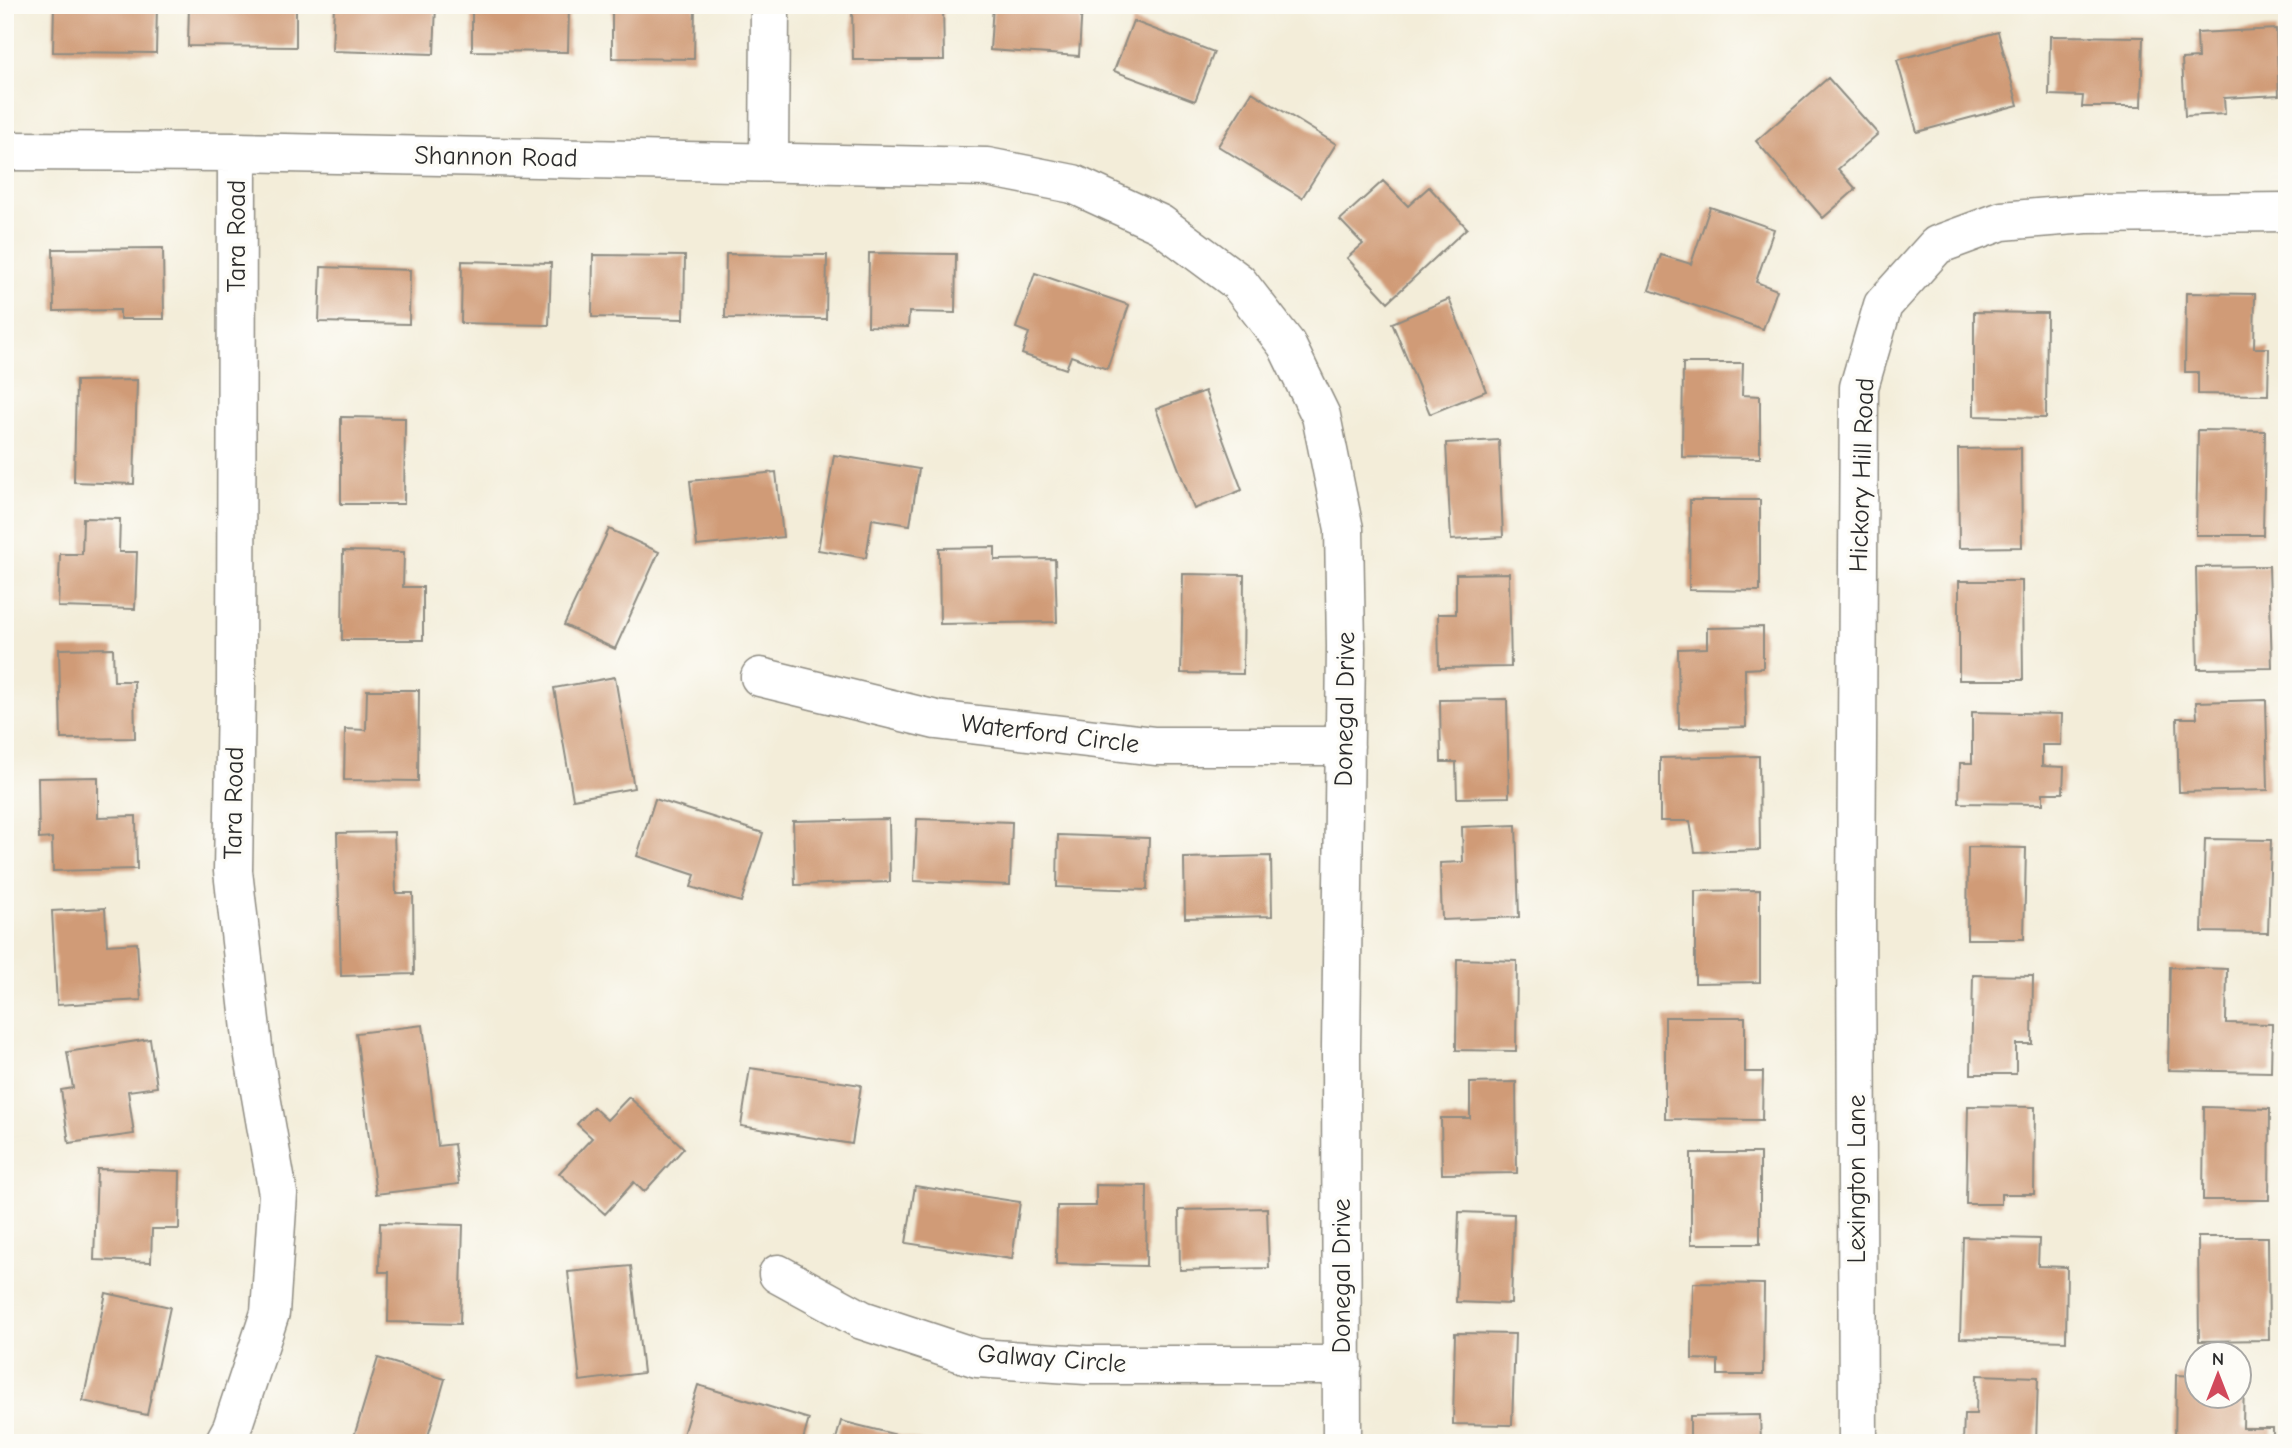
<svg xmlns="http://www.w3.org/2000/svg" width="2292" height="1448" viewBox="0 0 2292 1448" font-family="'Comic Neue',sans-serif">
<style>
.building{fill:#d09b77}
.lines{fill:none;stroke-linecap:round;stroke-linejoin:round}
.street-casing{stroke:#8f8c82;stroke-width:41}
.street{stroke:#fff;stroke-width:38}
.labels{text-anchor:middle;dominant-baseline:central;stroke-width:7;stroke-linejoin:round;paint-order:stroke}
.street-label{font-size:26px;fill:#2b2b2b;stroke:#fdfcf7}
</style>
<rect width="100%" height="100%" fill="#fdfcf7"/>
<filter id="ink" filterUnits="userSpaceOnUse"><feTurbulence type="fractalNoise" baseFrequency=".0143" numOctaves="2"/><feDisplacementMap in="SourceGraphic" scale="14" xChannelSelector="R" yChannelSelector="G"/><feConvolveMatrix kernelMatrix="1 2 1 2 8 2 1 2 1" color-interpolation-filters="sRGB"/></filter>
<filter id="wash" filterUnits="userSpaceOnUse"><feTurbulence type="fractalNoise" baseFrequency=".00686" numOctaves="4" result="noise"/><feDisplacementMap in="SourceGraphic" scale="28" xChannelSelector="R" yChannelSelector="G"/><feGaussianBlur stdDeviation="1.57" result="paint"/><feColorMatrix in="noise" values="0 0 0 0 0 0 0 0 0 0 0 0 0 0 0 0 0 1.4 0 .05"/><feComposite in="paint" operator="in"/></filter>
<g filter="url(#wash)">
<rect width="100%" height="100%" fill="#f3edd9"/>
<g id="blocks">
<path class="building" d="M5,5H12V50H5Z
M54,5H157L156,53L53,52Z
M189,5H296V47L188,46Z
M334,5H436L434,54L332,51Z
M472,5H569L568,52L472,51Z
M612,5H695L694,59L612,58Z
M852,5H943L944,60H853Z
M993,5H1082L1079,56L990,50Z
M1133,21L1214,52L1195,101L1114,71Z
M2276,29L2279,95L2224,98L2225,114L2185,116L2182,59L2198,58L2197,33Z
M1998,32L2018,105L1917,132L1897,60Z
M2050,36L2143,37L2141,107H2082L2083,96L2049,95Z
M1828,78L1878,134L1838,169L1856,189L1823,218L1756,141Z
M1252,92L1336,144L1302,198L1218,146Z
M1383,181L1408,206L1429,187L1467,228L1388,302L1347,258L1363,244L1340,220Z
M1710,207L1774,229L1756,282L1777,290L1763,329L1649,290L1661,255L1691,264Z
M163,248L164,319H120V310L54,311L53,249Z
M5,249H10L9,305H5Z
M869,253L956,254L955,313L909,312L908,327L868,326Z
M726,254L827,255L826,319L725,318Z
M593,255L685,256L684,319L592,317Z
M462,261L551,263L549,325L461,323Z
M321,267L410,270L409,324L319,322Z
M1035,273L1129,305L1107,369L1071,356L1066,369L1022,354L1029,333L1016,328Z
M2186,293L2255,294L2254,348H2269L2268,395L2198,394V372H2185Z
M1449,299L1486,391L1430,414L1392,323Z
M1974,312L2047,313L2046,418L1974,416Z
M1683,363H1743L1742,395L1760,396V458L1682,457Z
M137,380L134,484L74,482L76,381Z
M1205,391L1242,490L1194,509L1156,409Z
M341,417L405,418L404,504H341Z
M2198,430L2265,431L2263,535H2196Z
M1499,440L1503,537L1451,540L1446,443Z
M2021,448L2022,547L1959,548L1958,449Z
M834,455L919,469L910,525L872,519L866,558L818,550Z
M776,472L783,537L697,546L690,481Z
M1690,500H1760V591L1689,590Z
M83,518L120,519L119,552H137L135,609L58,607L60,554H82Z
M609,529L659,552L615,649L564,625Z
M995,547V560L1055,559L1057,622L940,624L939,548Z
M343,551L404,552L403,587H423V640H342Z
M2269,566L2272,668L2198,669L2196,567Z
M1509,573L1511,667L1439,668L1438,614H1456V574Z
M1183,574L1244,575L1243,674L1181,673Z
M1959,581H2022L2023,680H1959Z
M1763,627V668L1745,669L1746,727L1679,729L1678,649L1707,648V628Z
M113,648L114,681H134L135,738L61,739L59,649Z
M615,677L634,788L573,799L554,688Z
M367,690H419L418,781L344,780L345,729L366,730Z
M1507,699L1509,797L1457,798L1456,762H1441L1440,700Z
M2266,700L2268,790L2179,792L2177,718H2197L2196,702Z
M1972,712L2062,714L2061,745H2042V766L2064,767L2063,793H2043V804L1959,803L1960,763H1972Z
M1759,756L1760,850L1695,852L1690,821H1660V758Z
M98,777V817L136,816L137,869L53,871L52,838L39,839L38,778Z
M655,799L763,833L741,902L691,887L695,875L637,856Z
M889,819L890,882L795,885L793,821Z
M917,819L1012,822L1010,885L914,881Z
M1516,825L1519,917L1442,920L1440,863L1463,862L1462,827Z
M394,832L396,893H413L414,974L341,976L337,833Z
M1058,835L1149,838L1147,890L1057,887Z
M2205,839L2271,840L2268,933L2202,932Z
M1968,847L2026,848L2024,939H1967Z
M1271,856L1272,916L1185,918L1184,858Z
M1760,890V982L1695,983V891Z
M105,908L107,945L137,943L141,1000L57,1005L52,911Z
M1457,959L1517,961L1516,1051L1456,1050Z
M2170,967L2227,969L2226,1023L2272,1024L2271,1072L2168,1070Z
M1973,975L2033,976L2032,1044H2016V1074H1971Z
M1665,1017H1745V1072H1763L1762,1120L1665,1119Z
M423,1025L438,1146L454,1144L459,1184L376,1194L356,1033Z
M150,1039L157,1087L128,1091L134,1134L69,1143L61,1090L73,1088L67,1052Z
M750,1068L861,1085L852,1144L741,1126Z
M1516,1082L1517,1173L1442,1174L1441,1118H1470V1083Z
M629,1097L684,1148L644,1192L634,1182L605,1214L559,1173L592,1138L577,1124L593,1107L607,1120Z
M1968,1106L2035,1107L2034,1194H2001V1204H1966Z
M2204,1107L2270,1109L2269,1200H2203Z
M1691,1153H1760V1244H1691Z
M97,1169L180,1171L179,1229H152L151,1262L94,1260Z
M1096,1185L1147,1186L1146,1266L1056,1264L1057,1206H1096Z
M915,1186L1020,1202L1012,1259L906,1243Z
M1267,1208L1269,1268L1180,1270L1179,1210Z
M1459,1212L1514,1214L1511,1304L1456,1302Z
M380,1223L463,1225L460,1324L388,1322L389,1272H379Z
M1963,1237L2039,1239L2038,1266L2067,1267L2066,1341L1960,1338Z
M2198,1237H2268L2269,1340L2199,1341Z
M631,1266L643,1373L580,1381L568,1272Z
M1693,1283L1764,1284L1763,1375H1718V1360L1692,1359Z
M106,1293L170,1307L147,1415L83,1401Z
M1455,1333L1515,1334L1512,1425L1453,1424Z
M378,1358L445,1379L426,1443H352Z
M1977,1375L2038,1377L2036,1443H1963L1964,1414H1976Z
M2176,1375L2198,1376V1396H2240V1376H2244L2243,1428H2273V1443H2175Z
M698,1385L809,1419L802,1443H688L681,1441Z
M1760,1415L1761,1443H1690V1416Z
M841,1421L925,1442V1443H835Z"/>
</g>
</g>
<g filter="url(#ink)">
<use href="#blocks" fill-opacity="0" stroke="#8f8c82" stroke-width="2"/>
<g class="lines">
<defs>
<path id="street" d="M5,151L237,152L987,167L1073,184L1160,224L1238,282L1286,344L1321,416L1344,529L1346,647L1341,1046L1342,1443
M769,162L770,5
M760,677L936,720L1155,746H1345
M778,1274L862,1320L977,1358L1086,1365H1343
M224,1443L232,1428L270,1313L278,1194L254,1056L233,871L236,694L237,152
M1858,1443L1856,915L1859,387L1883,305L1937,245L2002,221L2086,214L2287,212"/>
</defs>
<use href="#street" class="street-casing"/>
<use href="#street" class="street"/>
</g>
</g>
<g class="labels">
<g class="street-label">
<text transform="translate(496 157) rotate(1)">Shannon Road</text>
<text transform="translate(237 236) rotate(-90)">Tara Road</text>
<text transform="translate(1862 475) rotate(-88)">Hickory Hill Road</text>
<text transform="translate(1345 709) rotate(-89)">Donegal Drive</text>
<text transform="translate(1050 734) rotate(7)">Waterford Circle</text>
<text transform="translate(234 803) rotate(-89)">Tara Road</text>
<text transform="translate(1857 1179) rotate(-90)">Lexington Lane</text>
<text transform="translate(1342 1276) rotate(-90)">Donegal Drive</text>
<text transform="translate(1052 1359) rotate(4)">Galway Circle</text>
</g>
</g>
<rect width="2292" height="1448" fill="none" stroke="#fdfcf7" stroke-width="28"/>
<g transform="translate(2218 1375)"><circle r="33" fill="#fdfcf7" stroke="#a9a8a5" stroke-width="2"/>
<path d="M0-5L12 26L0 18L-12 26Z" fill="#d1495b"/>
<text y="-10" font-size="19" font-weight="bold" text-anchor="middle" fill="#2b2b2b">N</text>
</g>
</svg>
